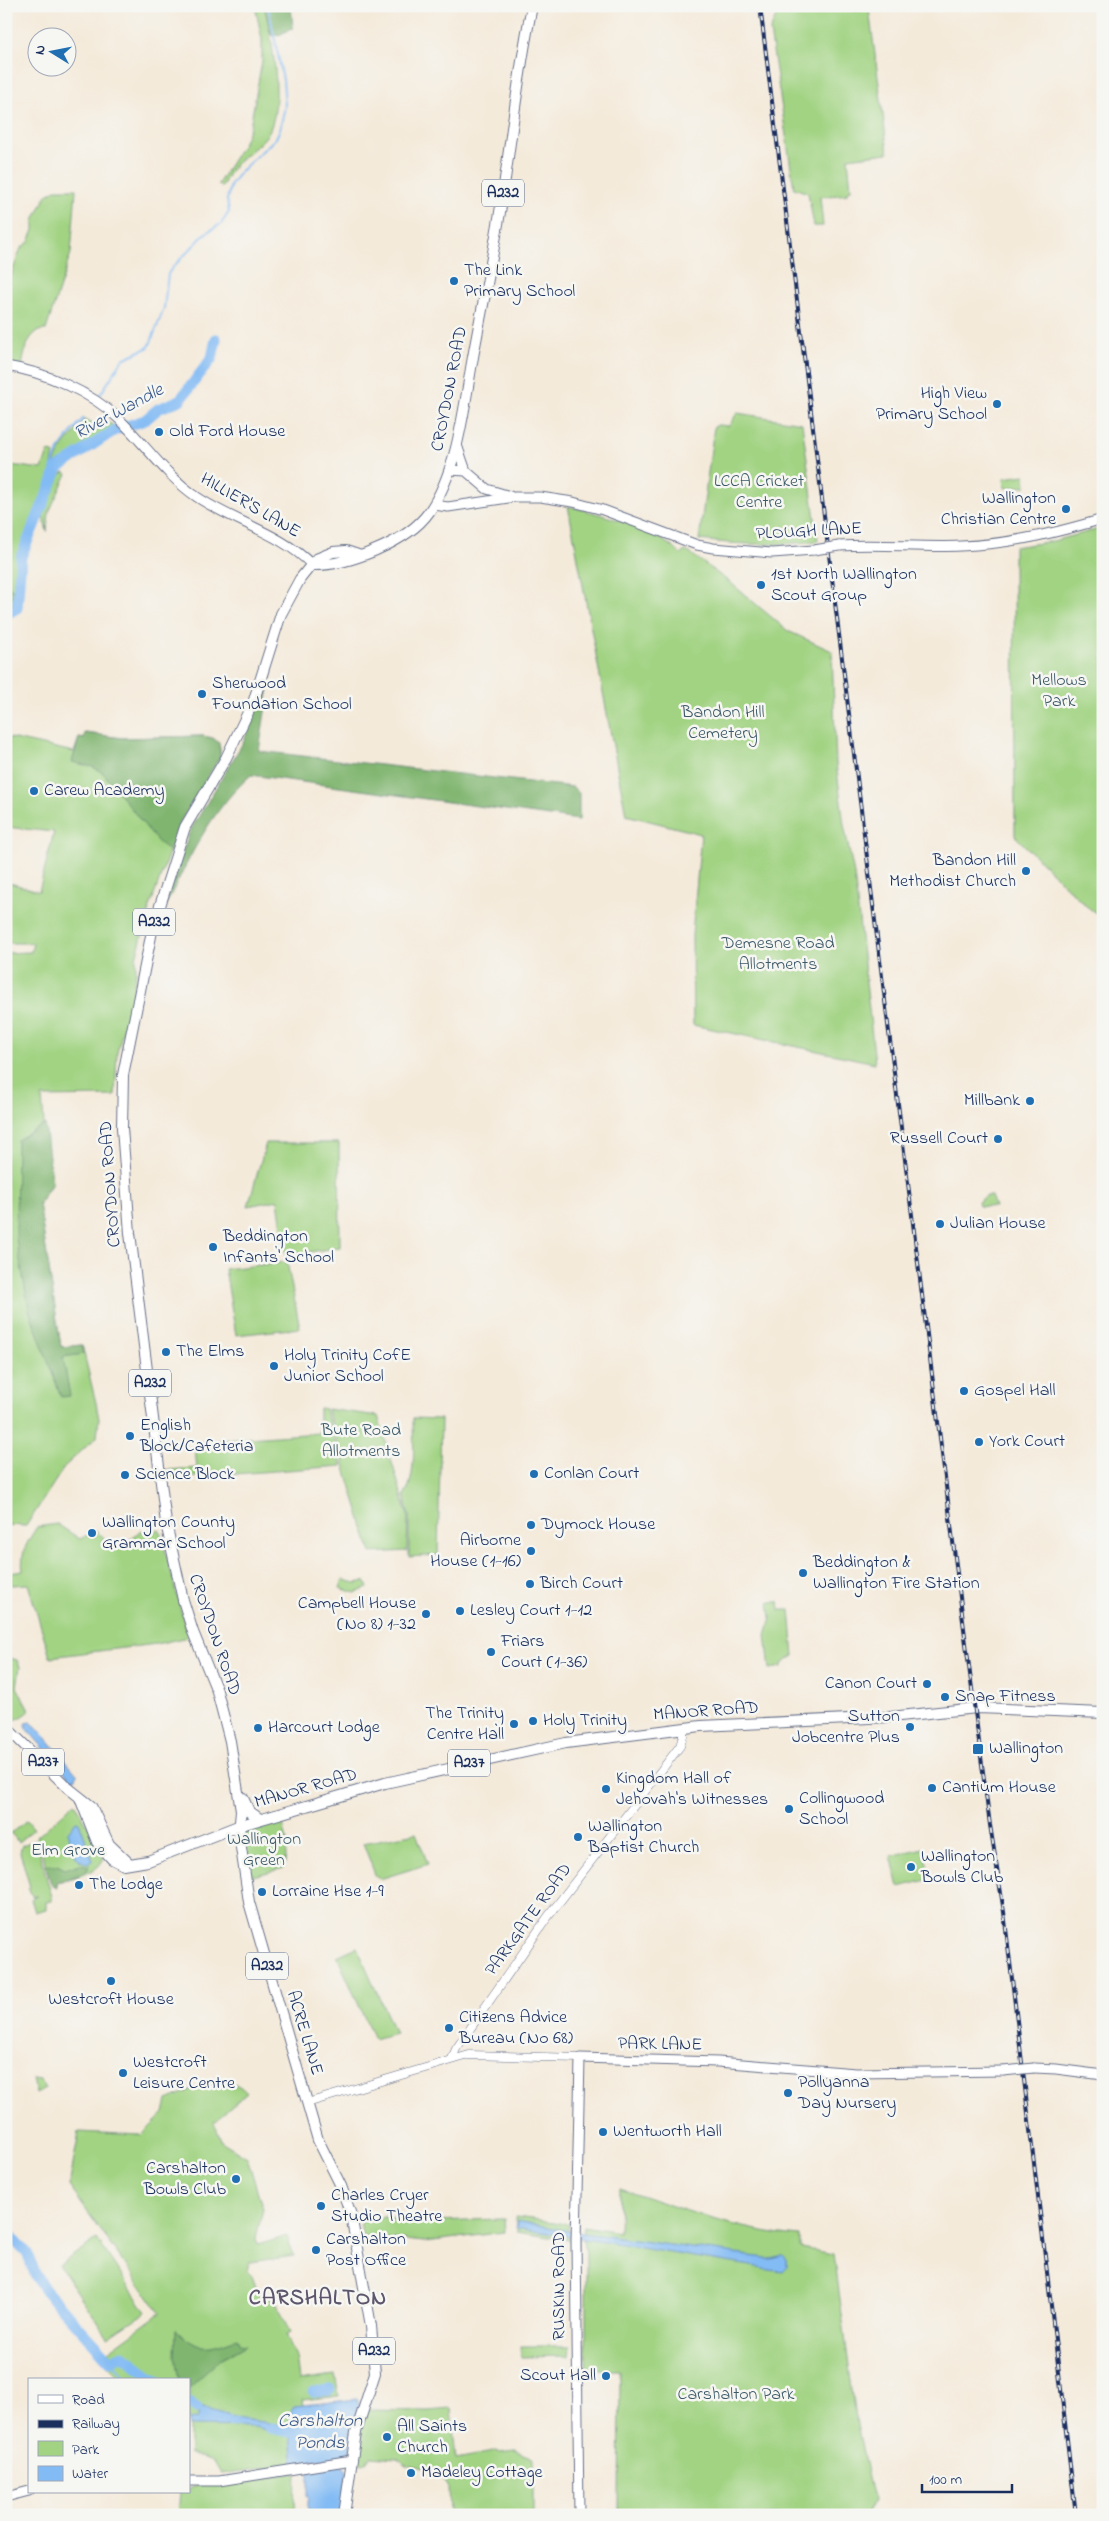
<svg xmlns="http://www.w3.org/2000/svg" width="1109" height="2521" viewBox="0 0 1109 2521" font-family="'Indie Flower',sans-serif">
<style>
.green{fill:#a1d382;stroke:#5e8170}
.forest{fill:#80b570;stroke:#4e7267}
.water{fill:#83bbf4;stroke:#4f75a9}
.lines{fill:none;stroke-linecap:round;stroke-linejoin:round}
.stream{stroke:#83bbf4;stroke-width:2}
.river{stroke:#83bbf4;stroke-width:11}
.tertiary-casing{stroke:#677089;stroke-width:9}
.secondary-casing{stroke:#677089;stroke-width:11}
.primary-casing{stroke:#677089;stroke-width:12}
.trunk-casing{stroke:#677089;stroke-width:12}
.tertiary{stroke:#fff;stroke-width:8}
.secondary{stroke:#fff;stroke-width:9}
.primary{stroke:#fff;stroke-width:10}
.trunk{stroke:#fff;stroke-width:10}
.rail-casing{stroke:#1b2f5e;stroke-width:4}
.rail{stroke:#f6f6f2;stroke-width:2;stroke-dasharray:5.5;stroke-linecap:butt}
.secondary-bridge-casing{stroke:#677089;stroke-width:11;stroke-linecap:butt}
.secondary-bridge{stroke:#fff;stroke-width:9}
.poi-dot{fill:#1f6fb2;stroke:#f6f6f2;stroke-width:2}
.labels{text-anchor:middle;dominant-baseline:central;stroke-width:5;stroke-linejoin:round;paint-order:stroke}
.shield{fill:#f6f6f2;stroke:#5d6b8a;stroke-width:1}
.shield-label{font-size:16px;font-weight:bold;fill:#1b2f5e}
.poi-label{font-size:18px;fill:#1b2f5e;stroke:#f6f6f2;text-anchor:start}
.street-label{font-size:18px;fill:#1b2f5e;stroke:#f6f6f2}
.park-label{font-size:18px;fill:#3c5867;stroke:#f6f6f2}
.water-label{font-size:19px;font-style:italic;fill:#3a598b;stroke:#f6f6f2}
.district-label{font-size:22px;font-weight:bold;letter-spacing:1px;fill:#5d566d;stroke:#f6f6f2}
</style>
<rect width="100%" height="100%" fill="#f6f6f2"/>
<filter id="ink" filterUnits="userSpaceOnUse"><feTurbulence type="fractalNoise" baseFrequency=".02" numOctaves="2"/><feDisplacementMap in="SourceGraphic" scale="10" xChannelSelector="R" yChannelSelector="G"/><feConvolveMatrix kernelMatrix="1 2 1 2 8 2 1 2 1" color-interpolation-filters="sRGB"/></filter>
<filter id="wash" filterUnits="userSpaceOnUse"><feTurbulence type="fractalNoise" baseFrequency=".0096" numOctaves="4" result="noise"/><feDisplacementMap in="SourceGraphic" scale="20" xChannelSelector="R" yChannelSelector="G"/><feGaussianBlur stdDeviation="1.12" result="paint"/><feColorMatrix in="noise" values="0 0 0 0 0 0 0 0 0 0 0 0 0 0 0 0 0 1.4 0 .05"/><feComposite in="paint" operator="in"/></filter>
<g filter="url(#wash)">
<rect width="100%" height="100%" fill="#f4eada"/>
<path class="green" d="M255,6H264C272,37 285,108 267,135C259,146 246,154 236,164C230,170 226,179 222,187L218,184L243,144L250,127L262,61V39Z
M780,6H853L854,11L869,9L888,153L848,158L851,190L848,191V194L820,197L823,226H814L808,193L794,188L770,31Z
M56,189H76L71,253L46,330C28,329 25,352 22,366L6,363V289L21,248L29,242L34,230V220L46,196Z
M737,413L802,423L818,541C777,546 739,545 699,540L714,427L718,425L729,426Z
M86,419L92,423L104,419L114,426L83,449L58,462L52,473C56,449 72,437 86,419Z
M48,452L54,453L48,486L21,557L18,594L6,584V484L10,465L42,469Z
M64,472L67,474L49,512L47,532L43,515L59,476Z
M1025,475L1026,486L1005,488L1004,478Z
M568,506C607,516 650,526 681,554L685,551L690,553L732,584L788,631L832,651L836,763L844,825L854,874L875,1063L693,1025L692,935L701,834L626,815Z
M1103,528V918L1086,906L1015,836L1014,547L1053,541Z
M85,733L122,738L203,736C216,738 222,743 220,757L179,824L150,907L136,958V973L132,999L117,1052L115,1096L42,1097L46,1151L52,1183L39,1204L61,1347L82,1345L96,1403L99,1419L97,1437L65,1466L26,1526L6,1525V953L31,952L33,943H6V882L39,891L54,832L6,827V737L74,752L79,738L84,739Z
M266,1143H339L340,1247L286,1256L278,1200L248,1206Z
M986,1196H991L995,1207L979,1206L978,1202Z
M287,1262L300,1328L236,1335L225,1269Z
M319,1408L325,1409L342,1466L167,1479L166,1470L197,1468L194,1442L319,1433Z
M327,1409L378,1416L408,1516L407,1551L371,1553Z
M413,1418L441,1419L438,1555L409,1557V1516L404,1495C417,1480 413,1438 413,1418Z
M57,1524L80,1539L95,1531L109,1542L129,1540L140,1531L160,1530L188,1637L156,1644L50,1657L28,1584L11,1585L10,1573L23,1571C20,1553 27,1542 37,1527Z
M343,1580L356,1583L365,1581L368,1588L355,1593L340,1588Z
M769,1602H779L780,1610H790L794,1656L782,1664V1667L770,1669L766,1635L771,1618Z
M6,1657L17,1660L20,1667L17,1687L30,1711C24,1716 15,1722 6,1720V1691L9,1682L6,1681Z
M75,1802L104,1856C102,1873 71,1878 57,1882V1887L52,1886L37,1837Z
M27,1820L34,1829L18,1842L11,1833Z
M278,1823L283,1825L288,1844L284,1868L245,1878L239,1834Z
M416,1833L428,1864L380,1879L376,1877L363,1843Z
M36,1840L52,1897V1901L46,1902V1909L35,1912L31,1899L37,1896L33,1897L28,1888L30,1887L20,1852L22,1845Z
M923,1848L931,1879L899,1887L891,1856Z
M357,1947L395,2033L374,2039L337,1956Z
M33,2079L41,2080L45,2089L36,2094Z
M214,2080C227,2080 239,2083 247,2093L214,2122L221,2141L247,2157L263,2209L256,2238L258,2245L287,2236L294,2256L249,2262L247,2271L252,2276L261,2301L274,2296L290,2333L286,2335L296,2356L299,2380L335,2375L339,2396L302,2400L303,2406L295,2407L289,2416L294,2464L221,2474L214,2462L189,2454V2380H122L100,2357L160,2313L69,2186L79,2132L142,2135L164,2113L167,2100Z
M620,2188C679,2208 737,2231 800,2236V2248L834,2254L856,2419L873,2501L865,2515H619L620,2370H586V2251L584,2246V2226L619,2232Z
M383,2217L431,2221L504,2219L505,2232L425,2242L362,2236L360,2221Z
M516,2217L569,2224V2240L517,2232Z
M97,2239L146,2312L108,2337L59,2265Z
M521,2346H570L569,2356L521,2357Z
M451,2409L456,2459L498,2451V2453L516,2451L533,2458V2515H449L448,2485L438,2472L406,2465L396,2458L371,2456L364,2464L355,2462L360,2427L367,2410L428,2411Z
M296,2473L295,2515H178L180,2492H189V2487Z"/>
<path class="forest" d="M264,6H291L293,28L281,34L272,36Z
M6,584L18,594L17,608L6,615Z
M273,660L259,751L573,787L579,793V820L251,775C208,813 189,860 163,910L190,831L244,741Z
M85,733L122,738L203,736L213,738L219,743L220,757L179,824L170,852L157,841L103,773L93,767L72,762L79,738L84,739Z
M45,1124L52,1183L39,1204L61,1347L82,1345L84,1354L63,1357L70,1396L61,1397L29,1310L16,1239L17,1140Z
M80,1864L89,1866L86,1873L57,1882V1887L52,1886L45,1865H57L65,1869Z
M176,2329C199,2353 208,2348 237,2338L240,2344L246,2345L218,2361L189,2388V2380H179L175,2356Z"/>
<path class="water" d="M30,1722C40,1727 66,1763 77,1774L76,1778L71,1779L26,1728V1723Z
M76,1821L79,1822L92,1858V1861L88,1863C75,1863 68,1843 68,1832Z
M517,2221L569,2231L772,2259L783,2256L787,2260V2266L782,2271L516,2228Z
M357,2399L360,2406L348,2455L294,2464L289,2415L295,2406Z
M200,2407L241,2419L285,2425L284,2435L255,2427L189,2426V2420L197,2419L199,2414L197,2408Z
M342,2465L347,2471L342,2509L337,2515H308V2503L310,2498L308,2496V2470Z"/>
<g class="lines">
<path class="stream" d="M98,398L123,359L149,347L164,308L168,274L172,268L206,233L221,224L229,212L227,200L231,184L241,171L276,138L280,129L285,106L283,80L268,6
M48,486C51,456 64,440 84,418
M110,2361L128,2380"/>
<path class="river" d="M6,612H10L17,608L21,557L58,468L115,430L145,420L158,409L180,400L212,358L216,339
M6,2232L27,2253L36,2276L45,2290L110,2361L122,2355L156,2380
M314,2392L330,2390
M189,2403L197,2408
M271,2428L291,2432"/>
</g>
</g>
<g filter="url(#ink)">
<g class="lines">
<defs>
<path id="tertiary" d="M452,2059L456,2049L547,1918L680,1746L683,1736V1728
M307,2103L469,2055L580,2058"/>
<path id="secondary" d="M6,366C45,372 91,392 119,419C146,445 166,476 197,497C234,522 281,533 312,565
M457,445L466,471
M450,470L466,471L487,489L510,496
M434,505L448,507L515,497H540L573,502L603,510L697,545L713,548L772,553L814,550
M839,546C879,543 920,548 961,546C1011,544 1055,533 1103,519
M1034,2068L1056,2069L1103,2075
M189,2481H219L352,2460
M6,2497L29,2491
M579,2515L576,2241L580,2058L718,2062L856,2073L1003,2071"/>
<path id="primary" d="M6,1727L67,1787L91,1806L109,1844L130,1864
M80,1798L97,1842L112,1859L124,1865L148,1861L238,1826L385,1783L566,1743L701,1726L890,1717L977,1708L1103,1713"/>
<path id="trunk" d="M312,565C347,566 408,542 429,512C458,471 464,406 473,357C483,302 495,248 503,193C512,131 519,68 532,6
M243,1798L249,1811L260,1819
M344,2515L356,2432L375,2373L371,2326L351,2215L341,2186L318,2140L249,1902L239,1834L241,1811L230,1741L217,1691L193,1632L183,1600L166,1523L130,1233L122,1128L123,1075L152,931L185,827L226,758L254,700L281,614L300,579L316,559L333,552L346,551L358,555"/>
</defs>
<use href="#tertiary" class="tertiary-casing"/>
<use href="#secondary" class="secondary-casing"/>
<use href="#primary" class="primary-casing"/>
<use href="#trunk" class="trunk-casing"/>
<use href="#tertiary" class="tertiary"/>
<use href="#secondary" class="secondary"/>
<use href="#primary" class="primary"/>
<use href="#trunk" class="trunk"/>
<defs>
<path id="rail" d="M760,6L963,1621L990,1825L1004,1912L1076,2515"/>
</defs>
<use href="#rail" class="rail-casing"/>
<use href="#rail" class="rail"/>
<defs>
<path id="secondary-bridge" d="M814,550L839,546
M1003,2071L1034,2068"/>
</defs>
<use href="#secondary-bridge" class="secondary-bridge-casing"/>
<use href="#secondary-bridge" class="secondary-bridge"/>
</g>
</g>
<g class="poi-dot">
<circle cx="454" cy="281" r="5"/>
<circle cx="997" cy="404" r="5"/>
<circle cx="159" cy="432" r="5"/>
<circle cx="1066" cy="509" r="5"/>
<circle cx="761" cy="585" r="5"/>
<circle cx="202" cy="694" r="5"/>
<circle cx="34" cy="791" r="5"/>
<circle cx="1026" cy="871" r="5"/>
<circle cx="1030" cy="1101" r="5"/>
<circle cx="998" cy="1139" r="5"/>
<circle cx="940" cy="1224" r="5"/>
<circle cx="213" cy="1247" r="5"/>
<circle cx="166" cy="1352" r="5"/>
<circle cx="274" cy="1366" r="5"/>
<circle cx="964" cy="1391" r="5"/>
<circle cx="130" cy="1436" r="5"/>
<circle cx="979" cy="1442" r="5"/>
<circle cx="534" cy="1474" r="5"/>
<circle cx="125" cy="1475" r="5"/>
<circle cx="531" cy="1525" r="5"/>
<circle cx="92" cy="1533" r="5"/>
<circle cx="531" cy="1551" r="5"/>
<circle cx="803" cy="1573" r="5"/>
<circle cx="530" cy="1584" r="5"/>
<circle cx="460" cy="1611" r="5"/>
<circle cx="426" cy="1614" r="5"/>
<circle cx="491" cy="1652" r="5"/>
<circle cx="927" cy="1684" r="5"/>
<circle cx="945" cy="1697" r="5"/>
<circle cx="533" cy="1721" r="5"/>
<circle cx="514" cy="1724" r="5"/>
<circle cx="910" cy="1727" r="5"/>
<circle cx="258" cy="1728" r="5"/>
<rect x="972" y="1743" width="12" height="12" rx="2.5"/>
<circle cx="932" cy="1788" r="5"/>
<circle cx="606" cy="1789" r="5"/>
<circle cx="789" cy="1809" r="5"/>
<circle cx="578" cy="1837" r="5"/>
<circle cx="911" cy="1867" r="5"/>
<circle cx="79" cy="1885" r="5"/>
<circle cx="262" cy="1892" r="5"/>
<circle cx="111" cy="1981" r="5"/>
<circle cx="449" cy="2028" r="5"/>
<circle cx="123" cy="2073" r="5"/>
<circle cx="788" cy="2093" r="5"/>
<circle cx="603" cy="2132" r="5"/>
<circle cx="236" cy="2179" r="5"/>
<circle cx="321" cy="2206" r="5"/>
<circle cx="316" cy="2250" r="5"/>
<circle cx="606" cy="2376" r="5"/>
<circle cx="387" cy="2437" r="5"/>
<circle cx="411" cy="2473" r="5"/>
</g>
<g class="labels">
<g class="shield">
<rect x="482" y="179.5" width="42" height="27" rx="4"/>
<rect x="133" y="908.5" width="42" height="27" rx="4"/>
<rect x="129" y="1369.5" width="42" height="27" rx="4"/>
<rect x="22" y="1748.5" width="42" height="27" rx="4"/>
<rect x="448" y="1749.5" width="42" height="27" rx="4"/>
<rect x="246" y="1952.5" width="42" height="27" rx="4"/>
<rect x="353" y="2337.5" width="42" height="27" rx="4"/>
</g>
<g class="shield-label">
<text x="503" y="193">A232</text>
<text x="154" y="922">A232</text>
<text x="150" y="1383">A232</text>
<text x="43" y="1762">A237</text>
<text x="469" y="1763">A237</text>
<text x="267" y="1966">A232</text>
<text x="374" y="2351">A232</text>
</g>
<g class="poi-label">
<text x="464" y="271">The Link<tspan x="464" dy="21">Primary School</tspan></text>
<text x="987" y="394" text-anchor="end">High View<tspan x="987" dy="21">Primary School</tspan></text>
<text x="169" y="432">Old Ford House</text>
<text x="1056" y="499" text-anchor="end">Wallington<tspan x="1056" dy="21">Christian Centre</tspan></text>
<text x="771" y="575">1st North Wallington<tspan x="771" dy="21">Scout Group</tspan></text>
<text x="212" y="684">Sherwood<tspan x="212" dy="21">Foundation School</tspan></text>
<text x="44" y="791">Carew Academy</text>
<text x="1016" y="861" text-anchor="end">Bandon Hill<tspan x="1016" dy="21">Methodist Church</tspan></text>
<text x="1020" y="1101" text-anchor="end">Millbank</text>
<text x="988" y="1139" text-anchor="end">Russell Court</text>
<text x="950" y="1224">Julian House</text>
<text x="223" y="1237">Beddington<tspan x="223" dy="21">Infants' School</tspan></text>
<text x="176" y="1352">The Elms</text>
<text x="284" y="1356">Holy Trinity CofE<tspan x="284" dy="21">Junior School</tspan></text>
<text x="974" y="1391">Gospel Hall</text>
<text x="140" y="1426">English<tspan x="140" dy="21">Block/Cafeteria</tspan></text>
<text x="989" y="1442">York Court</text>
<text x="544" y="1474">Conlan Court</text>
<text x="135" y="1475">Science Block</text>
<text x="102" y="1523">Wallington County<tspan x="102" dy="21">Grammar School</tspan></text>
<text x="541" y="1525">Dymock House</text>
<text x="521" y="1541" text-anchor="end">Airborne<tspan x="521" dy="21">House (1-16)</tspan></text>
<text x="813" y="1563">Beddington &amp;<tspan x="813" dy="21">Wallington Fire Station</tspan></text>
<text x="540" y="1584">Birch Court</text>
<text x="416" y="1604" text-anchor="end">Campbell House<tspan x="416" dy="21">(No 8) 1-32</tspan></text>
<text x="470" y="1611">Lesley Court 1-12</text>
<text x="501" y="1642">Friars<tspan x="501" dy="21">Court (1-36)</tspan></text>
<text x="917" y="1684" text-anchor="end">Canon Court</text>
<text x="955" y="1697">Snap Fitness</text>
<text x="504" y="1714" text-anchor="end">The Trinity<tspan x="504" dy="21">Centre Hall</tspan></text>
<text x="900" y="1717" text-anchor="end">Sutton<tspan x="900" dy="21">Jobcentre Plus</tspan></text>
<text x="543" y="1721">Holy Trinity</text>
<text x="268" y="1728">Harcourt Lodge</text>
<text x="989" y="1749">Wallington</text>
<text x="616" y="1779">Kingdom Hall of<tspan x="616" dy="21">Jehovah's Witnesses</tspan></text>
<text x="942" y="1788">Cantium House</text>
<text x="799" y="1799">Collingwood<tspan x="799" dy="21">School</tspan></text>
<text x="588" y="1827">Wallington<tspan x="588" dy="21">Baptist Church</tspan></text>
<text x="921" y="1857">Wallington<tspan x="921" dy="21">Bowls Club</tspan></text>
<text x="89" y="1885">The Lodge</text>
<text x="272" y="1892">Lorraine Hse 1-9</text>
<text x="111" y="2000" text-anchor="middle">Westcroft House</text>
<text x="459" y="2018">Citizens Advice<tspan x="459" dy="21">Bureau (No 68)</tspan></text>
<text x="133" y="2063">Westcroft<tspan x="133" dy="21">Leisure Centre</tspan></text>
<text x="798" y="2083">Pollyanna<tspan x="798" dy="21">Day Nursery</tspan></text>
<text x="613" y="2132">Wentworth Hall</text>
<text x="226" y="2169" text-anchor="end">Carshalton<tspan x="226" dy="21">Bowls Club</tspan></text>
<text x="331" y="2196">Charles Cryer<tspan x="331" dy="21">Studio Theatre</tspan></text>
<text x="326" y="2240">Carshalton<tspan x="326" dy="21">Post Office</tspan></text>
<text x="596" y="2376" text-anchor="end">Scout Hall</text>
<text x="397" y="2427">All Saints<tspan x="397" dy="21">Church</tspan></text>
<text x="421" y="2473">Madeley Cottage</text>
</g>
<g class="street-label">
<text transform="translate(450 389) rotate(-79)">CROYDON ROAD</text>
<text transform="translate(250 506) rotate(30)">HILLIER'S LANE</text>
<text transform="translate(809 532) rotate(-3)">PLOUGH LANE</text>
<text transform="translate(111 1184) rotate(-94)">CROYDON ROAD</text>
<text transform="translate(214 1635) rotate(71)">CROYDON ROAD</text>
<text transform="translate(706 1712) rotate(-4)">MANOR ROAD</text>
<text transform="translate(306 1789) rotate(-16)">MANOR ROAD</text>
<text transform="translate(529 1920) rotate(-54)">PARKGATE ROAD</text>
<text transform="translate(304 2033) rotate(73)">ACRE LANE</text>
<text transform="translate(660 2045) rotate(1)">PARK LANE</text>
<text transform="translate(560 2286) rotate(-90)">RUSKIN ROAD</text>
</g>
<g class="park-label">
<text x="759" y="482">LCCA Cricket<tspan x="759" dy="21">Centre</tspan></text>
<text x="1059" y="681">Mellows<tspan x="1059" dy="21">Park</tspan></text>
<text x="723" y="713">Bandon Hill<tspan x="723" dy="21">Cemetery</tspan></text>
<text x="778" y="944">Demesne Road<tspan x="778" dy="21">Allotments</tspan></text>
<text x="361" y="1431">Bute Road<tspan x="361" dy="21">Allotments</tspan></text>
<text x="264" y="1840">Wallington<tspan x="264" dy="21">Green</tspan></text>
<text x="68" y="1851">Elm Grove</text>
<text x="736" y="2395">Carshalton Park</text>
</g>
<g class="water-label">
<text transform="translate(119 412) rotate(-28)">River Wandle</text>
<text x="320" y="2421">Carshalton<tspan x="320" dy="22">Ponds</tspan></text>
</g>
<g class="district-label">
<text x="318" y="2299">CARSHALTON</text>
</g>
</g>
<rect width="1109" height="2521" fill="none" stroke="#f6f6f2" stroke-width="25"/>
<rect x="28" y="2378" width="162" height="115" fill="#f6f6f2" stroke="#9ea6b7"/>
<rect x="38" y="2395" width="25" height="8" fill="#ffffff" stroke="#9ea6b7"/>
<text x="72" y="2404" font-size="15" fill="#1b2f5e">Road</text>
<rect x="38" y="2420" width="25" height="8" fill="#1b2f5e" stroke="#9ea6b7"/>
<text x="72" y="2428" font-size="15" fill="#1b2f5e">Railway</text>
<rect x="38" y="2441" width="25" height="15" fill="#a1d382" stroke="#9ea6b7"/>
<text x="72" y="2454" font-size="15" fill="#1b2f5e">Park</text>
<rect x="38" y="2466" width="25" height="15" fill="#83bbf4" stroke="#9ea6b7"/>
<text x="72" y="2478" font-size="15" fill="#1b2f5e">Water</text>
<g transform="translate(52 52) rotate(280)"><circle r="24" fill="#f6f6f2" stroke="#9ea6b7"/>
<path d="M0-4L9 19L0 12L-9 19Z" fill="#1f6fb2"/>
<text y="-8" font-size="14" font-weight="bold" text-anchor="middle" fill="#1b2f5e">N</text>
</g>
<path d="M922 2484v8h90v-8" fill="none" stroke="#1b2f5e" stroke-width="2.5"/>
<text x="929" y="2484" font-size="15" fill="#1b2f5e" stroke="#f6f6f2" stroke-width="4" paint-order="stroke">100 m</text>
</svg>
